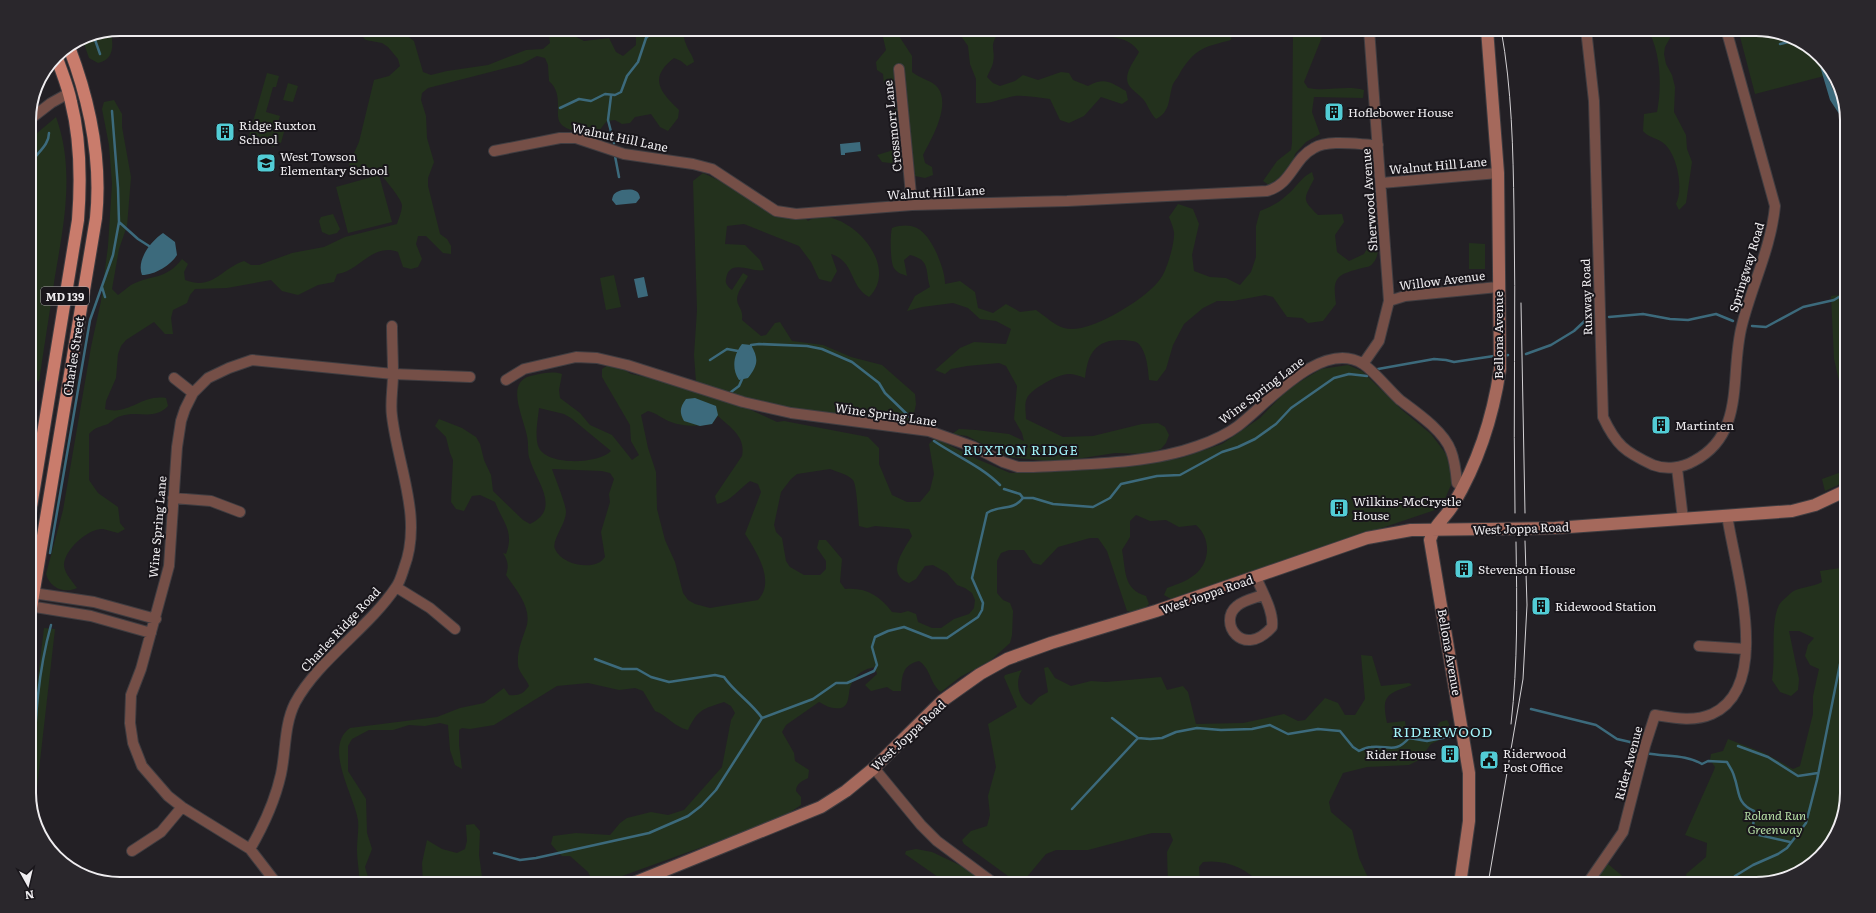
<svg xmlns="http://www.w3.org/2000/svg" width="1876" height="913" viewBox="0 0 1876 913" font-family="Literata,serif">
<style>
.green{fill:#23311d;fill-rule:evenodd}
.water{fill:#3c6a7c}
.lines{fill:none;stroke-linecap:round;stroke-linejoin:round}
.stream{stroke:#3c6a7c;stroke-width:2.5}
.street-casing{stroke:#403d41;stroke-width:12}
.secondary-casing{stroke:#403d41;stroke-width:14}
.primary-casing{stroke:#403d41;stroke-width:14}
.street{stroke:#754f47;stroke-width:10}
.secondary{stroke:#a5695c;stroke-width:12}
.primary{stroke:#c97c6c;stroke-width:12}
.tram{stroke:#d3d1d4;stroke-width:1}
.labels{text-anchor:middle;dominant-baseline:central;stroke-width:4;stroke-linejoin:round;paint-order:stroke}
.shield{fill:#19161b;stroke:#afacb0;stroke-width:1}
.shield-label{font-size:11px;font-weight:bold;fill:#efedf0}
.poi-label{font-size:12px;fill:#efedf0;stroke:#19161b;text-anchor:start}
.street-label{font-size:12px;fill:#efedf0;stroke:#19161b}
.park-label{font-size:12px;font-style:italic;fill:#b7dfa7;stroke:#19161b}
.neighbourhood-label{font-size:13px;letter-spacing:1px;fill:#a2f4fa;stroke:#19161b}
.quarter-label{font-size:14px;letter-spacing:1px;fill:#a2f4fa;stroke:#19161b}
.rim{fill:none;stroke:#efedf0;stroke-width:2}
</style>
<rect width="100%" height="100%" fill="#232025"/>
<path class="green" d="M354,29H398L414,41L423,72L431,75L447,71L488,65L526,50L543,49L550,43L548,29H561L584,41L609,38L616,52L623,56L636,45V37L631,29H680C685,34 683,38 686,44C688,51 693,55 694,62L687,66L681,61L674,58C648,78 660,92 679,110L678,118L668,131L660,127L651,114L635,117L630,123L622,124L615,120L607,121C595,134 598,141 578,133C573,130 565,129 561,124C553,116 565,95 549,81L548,65L545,58L537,56L522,64L428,88L422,93L421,100L426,116L427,138L434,162L428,178V186L440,234L447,239L451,246V254L443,253L426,236H418L416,244L422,259L418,267L411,269L403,267L398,252C372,242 359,272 337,274L334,282L318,285L298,295L282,291L271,280L227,288L195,289L190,295L187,303L173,310L171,318L173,334H165L154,322L126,340L121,346L118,354L116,378L106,401L105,409C129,416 141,394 166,398L168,406C154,421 139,410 121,416C116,417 112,421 108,424C100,427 95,427 89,434V480L98,493L118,507L120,523L125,529L118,533C113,532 108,530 103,529C88,528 63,551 64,566C65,574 73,582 77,588C64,594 50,588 46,574L63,510L91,347L101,301L108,246L112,184L109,145L102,109L104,102L114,100L122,114V127L131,177L127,226L119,249L112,289L118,295C123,291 127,288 131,285C151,274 165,281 182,259L188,264L184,272L185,280C213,291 220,269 244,261L251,265H259L292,253L324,247L345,237L397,224C399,218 402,211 402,205C402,199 380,173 375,168L352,171L349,164L359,142L374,80L389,76L400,66L398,59L388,47L382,43L366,40Z
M881,29H898L899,36L912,56V72C920,79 932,80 938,88C951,106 931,140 923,155L925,163L932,167L933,175L925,178L915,176L901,66L906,160L890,163L882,162L877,155L897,149L904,144C901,137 898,130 896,122C893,108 894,96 884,84L883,74L877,70L876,62L886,50Z
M956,29H998L999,33C988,46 996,49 993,63C992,67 989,72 987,77L993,83L1000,86L1015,81L1023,75L1038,80L1061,72L1069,73L1073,80L1088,86C1105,77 1110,82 1126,91L1128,100L1122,104L1101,97L1084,116L1069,123L1060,120L1050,99C1039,98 1026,95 1015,96C1002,98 989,105 976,103V79L970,64L968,46Z
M1055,29H1135L1136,35L1157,30L1180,37H1188L1200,29H1233L1231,40C1205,47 1197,47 1181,71C1179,76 1175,80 1173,84C1168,98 1171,112 1156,119C1149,112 1148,104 1142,98C1139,95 1135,92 1132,89C1120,78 1133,63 1139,52C1129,36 1111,37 1095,36C1081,34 1069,30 1055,29Z
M1293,29H1318L1322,37L1304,82L1308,88C1326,92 1346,85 1364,90L1363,98L1314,97L1312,112L1320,134L1306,142L1295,154L1293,162L1284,174L1269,185L1263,181L1277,161L1291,150L1292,143Z
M1647,29H1675L1665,47L1664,54L1666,64L1672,75L1675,87L1674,112L1686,135L1687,149L1692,162L1686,203L1679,210L1676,204C1684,188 1677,152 1662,142C1655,137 1649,138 1643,131L1644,114L1657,112C1662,87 1661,50 1647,29Z
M1738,29H1756L1796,38L1832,69L1845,108L1833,90L1828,75L1755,94Z
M111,31C113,45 115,59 98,63L89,58L82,38L85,36Z
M267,73L279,76L276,87H273L266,112L280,116L277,126L285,128L281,143L275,141L274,147L248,139Z
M288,83L298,86L293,102L283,100Z
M56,117C75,169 64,224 55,276C50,311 44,346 39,382L29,373V140Z
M1312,172L1314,179C1304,199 1301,199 1318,215L1342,214L1344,222L1335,235L1337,252L1349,261L1364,254L1372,240L1379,243C1378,250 1378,258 1373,263C1371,267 1366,267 1362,268C1337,275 1332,276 1336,304L1323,321L1308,323L1302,318L1287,317L1273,297L1265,295L1233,301H1217L1203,308L1184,324L1173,345L1166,369L1157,381L1149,380C1148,369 1147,353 1139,344C1135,340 1129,341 1124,340C1096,339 1088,352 1085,378C1080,376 1074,374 1069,374C1060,373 1031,389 1027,398C1024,404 1026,412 1026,419L1063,437L1093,436L1142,424L1158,423L1165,427L1169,435L1166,443L1161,449L1147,454L1115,453L1057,462L1008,457L967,436L952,434L959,429L976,430L1009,434L1024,441L1022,433L1014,419L1017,386L1006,366L999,363L967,366L951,369L945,374L935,370L960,348L974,342L1006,344L1011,329L996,321L980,319L968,308L953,303L922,307L907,311L915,296L930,287C925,271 931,260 910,255L904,260L907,276C902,274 897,273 894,268C890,262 890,235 892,228C917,220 927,233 937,254C941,264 945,274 945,284L960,281L975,292L978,308L993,313L1006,304L1020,312L1036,310C1044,315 1055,326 1064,328C1087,336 1148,298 1161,278C1167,270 1175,242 1174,232C1173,227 1171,222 1169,217L1178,204L1193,209L1199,224L1192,255L1194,271L1210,277L1226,278L1240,285L1251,272L1256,257V226L1260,211C1270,207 1279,203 1287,195C1296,188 1301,177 1312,172Z
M703,173C713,178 724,182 734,188C761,204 771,220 806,219L808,221C839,200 904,263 869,297C849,286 855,261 831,254L837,271L831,282L819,279L811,262L799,246L744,224L727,226L725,244L745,245L760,260L764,270C752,273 729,257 726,279C725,284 728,287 732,290L743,273L748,276C744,285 734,294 738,304C741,310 743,313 742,320L761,336L766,335L775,323L780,322L792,341L823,345L851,357L882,365L915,394L916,404L912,423L793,410L752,401L696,382L694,355L697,310L693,181Z
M379,175L392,222L348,233L336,187Z
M333,214L340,229L337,233L329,235L322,232L319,221L321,217Z
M1469,243L1485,244V269H1469Z
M614,275L621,307L606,310L600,278Z
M1847,294V415L1834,359L1831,296Z
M608,365H617L631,374L680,384L686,389L736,403L777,422L784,421L868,437L879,448V464L892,495L907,502H920L930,490L934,474L929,444L935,438L977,459L1010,473L1039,472L1139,465L1181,458L1222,444L1260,418L1288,389L1321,369L1348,365L1362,371L1402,410L1431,434L1446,454L1452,476L1451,485L1444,501L1435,510L1171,599L1164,595L1167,588C1174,585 1183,583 1190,578C1210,567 1213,540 1196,525L1179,527L1166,520L1150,521L1136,515L1130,521V537L1122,550C1126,571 1123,589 1146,596L1149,604L1143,610L1136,613L1127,611L1107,551L1098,538H1090L1058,547L1041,565L1033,563L1024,550H1009L1001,553L997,561V593L1003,600L1010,603L1013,611L1012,635L1010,643L990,661L960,677L941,692C930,684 931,669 919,661C902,665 902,676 901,691H893L887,687L871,691L865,685L877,674L875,667C864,669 855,674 851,685C847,693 852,711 834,708C829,708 823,704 819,702L786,725L782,732L794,753L795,761L809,770L808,778C802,781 796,784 796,791L801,797V805L780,819L600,884L592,880L588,872L570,856H562L556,850L551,844L553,836L576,833L610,835L620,823L627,818L651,812L668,815L684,810L722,767L731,720L735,713L731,706L724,702C703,709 698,709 688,730C674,727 667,715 655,711L643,691L635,688L619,690L588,683L557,686L494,725L470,729L462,728L459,730V745L462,769L455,765L450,750L448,725L440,723L425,726L409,725L393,730H369L352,739L348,746V771L366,799L367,833L372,849L365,867L370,884H359C360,873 357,862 357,850C357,840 359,829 358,820C354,795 323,747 350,728L437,717L460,708L484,703L504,688L509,695C519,696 523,694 529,686C526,678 518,672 518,664C517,651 522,640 526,628C533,608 516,590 506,575C509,566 508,561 503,553L506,554C515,531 502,521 495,502L480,495L472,496L464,511L456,509L451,502L453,460L450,453L446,437L435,426L439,419L462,428L476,437L480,444L484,460L491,475L493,491L523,520L530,524C562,509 536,481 530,460C527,453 529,444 527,436C523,415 503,379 535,375C544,373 553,371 562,374L559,390L560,398L580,413L590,425L612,435L632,460L639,455L631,441L630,425L602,377V369ZM539,408L564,414L571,418L611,451C599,464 548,466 539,448C534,438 538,419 539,408ZM648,411C657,413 662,419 671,422C683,427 700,426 712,424L718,416C731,428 746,437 742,456L715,496L717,504C730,502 739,489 750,481L758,484L761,492L745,534C756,551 776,581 758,600L710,608L695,604L688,600L683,593L675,562L665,540L657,509L656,472L648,448L641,415ZM552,469L602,471L610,473L614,479L609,494L610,502L601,532L605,557C603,559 601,562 598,563C585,569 561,563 555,549C551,541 566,524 566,512C566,504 555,478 552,469ZM830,469C837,472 848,474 853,480C857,485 858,517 859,526L867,528L875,526L909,529L912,536C903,551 885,574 909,583L916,579L925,566L933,565L947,573L957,585L965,588L972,593L975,600L974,608L969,614L954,619L941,628H932L918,622L916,614L908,611L901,613L892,612C880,596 866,587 845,589L840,582L842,559L826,540H819L817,548L826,561V569L820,575H804L790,567L786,561L782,538L776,532L774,525L781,492L791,479L797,474Z
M1847,470V481L1825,491L1822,479Z
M1847,567V793L1838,833L1806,869L1756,884H1687L1686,874L1706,857L1707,843L1685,835L1714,770L1715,767L1710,760L1711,754L1723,751L1728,739L1764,753L1793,769L1800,766L1813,714V696L1819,669L1810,665L1805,656L1808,645L1814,638L1799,631H1789L1799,679L1798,690L1791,696L1780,692L1772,680C1776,658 1770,623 1779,605C1781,601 1789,595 1792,592C1800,587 1813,587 1822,582L1820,571Z
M44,628L55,629L34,814L29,799V751Z
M1361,655L1372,656L1381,686L1409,683L1412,685C1387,694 1381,695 1387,723L1405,721L1407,735L1412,739L1430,736L1440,722L1447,720L1449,724L1450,735L1431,744L1419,760L1409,765L1367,767L1343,773L1329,802L1331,812L1352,830L1359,858L1371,884H1261C1246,868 1225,859 1203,862L1199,867L1200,884L1168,883L1167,852L1173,840L1170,833H1152L1088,850H1056L1046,854L1021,884H1019L964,844L962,840L971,831L987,826L990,815L988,796L996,767L988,724L1017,707L1004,677L1005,675L1022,670C1015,680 1017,699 1031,705L1039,697L1048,692L1044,668L1048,667L1055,678L1071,686L1091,681L1106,682L1161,677L1167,690L1183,686L1188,692L1196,724L1243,723L1284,714L1298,721L1305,720L1325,698L1338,703L1345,715H1355L1365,699Z
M474,824L480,831L479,855L483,884H423L422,863L427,840L442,849L457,853L465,849L467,841L466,825Z
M916,849L932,852L968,869L982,884H948L905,854L906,851Z
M1608,864L1632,884H1604L1596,876Z"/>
<path class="water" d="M1817,56L1826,64L1828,78L1833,90L1847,114V126L1830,100Z
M860,142L861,151L845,153V155H841L840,144Z
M622,190C629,189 639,188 640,198L636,203L616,205L612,200C613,193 616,192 622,190Z
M163,233L175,242L177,255C171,265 155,275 142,275C136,260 151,241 163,233Z
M644,277L648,296L638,298L634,279Z
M742,344L751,345C759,359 758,365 748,378L739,380C731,368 734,354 742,344Z
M695,398L716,406L718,415L712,424L700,426L684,421C679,412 680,407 686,399Z"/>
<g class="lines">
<path class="stream" d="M93,34L100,54
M1780,44L1797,40
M611,96L608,120L614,143
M560,108L579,99L591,101L605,94L615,95L621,92L627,76L638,62L646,38L655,29
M615,156L619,177
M29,167C34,154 49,147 49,133
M119,222L138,239L149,246
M102,287L105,297
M1609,317L1643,314L1670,319L1688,320L1716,314L1733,321
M1752,326L1766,327L1803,307L1834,300L1847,292
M750,349L751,345L759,344L807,346L822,349L852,362L879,383L885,393L914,421
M29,354L32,362
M1526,354L1551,345L1574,331L1589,317
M1504,356L1508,355
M710,360L727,349L738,351
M1378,369L1434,359L1446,360L1454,362L1494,356
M731,392L739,386L743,377
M934,441C956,456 981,466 1000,485
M1004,489L1020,494L1023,498H1033L1053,504L1093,507L1110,498L1121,484L1157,476L1180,475L1222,452L1238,447L1255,439L1276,424L1291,408L1334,378L1349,374L1367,376
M50,553L90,320L113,255L119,222L118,188L112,111
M595,659L622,669H637L651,677L669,682L715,675L724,677C735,693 751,702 762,718
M1531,709L1596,725L1617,739L1630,742L1641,752
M1112,718L1138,738L1150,739L1162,738L1176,732L1197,728L1221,730L1252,729L1270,725L1288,734L1318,729L1340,731L1353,747L1359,751C1363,749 1367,747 1371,747C1389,745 1395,754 1409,738L1427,741L1458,735
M1738,746L1768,757L1798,776L1818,773
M1646,753C1664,757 1686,754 1702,764L1708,761L1727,762C1729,766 1733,771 1734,776C1740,792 1736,803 1754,811L1753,830L1759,835L1790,842
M34,766C35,718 38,672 51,625
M1072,809L1138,738
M494,853L520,860L536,858L649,833L688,816L701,806L716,790L762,718L813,699L836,683H847L874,671L877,665L872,647L875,637L888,631L904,627L932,638H947L978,617L982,610L983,603L972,578L987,513C1000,504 1012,512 1023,498
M1728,884L1735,876L1753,865L1778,854L1787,848L1806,823L1817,780L1840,664L1847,655"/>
<defs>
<path id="street" d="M1586,29L1594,101L1603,417C1616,445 1625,452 1653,465C1666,470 1682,468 1694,461C1747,433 1729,374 1742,325C1752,285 1771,248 1775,206L1726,29
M899,69L912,205
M29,120L51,103L69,93
M494,151L560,138H576L624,154L693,164L712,169L776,211L796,214L912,205L1067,201L1267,191C1292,184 1293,159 1314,148C1329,139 1361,145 1378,145
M1381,183L1498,173
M1389,301L1405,296L1498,287
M1363,364L1379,341L1389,301L1369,29
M174,378L193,393
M506,380L524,369L576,357L597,358L627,365L743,402L791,413L929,431L974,447L1003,462L1018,467H1033C1085,464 1149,464 1198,446C1212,441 1226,435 1238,426C1267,404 1322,338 1363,364C1374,371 1389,390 1400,400C1416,412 1444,431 1451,451C1455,461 1456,472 1457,483L1462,487
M1677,468L1683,519
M173,498L211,501L240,512
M1256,577C1262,592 1274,611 1272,627C1243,660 1217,622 1237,606C1244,600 1255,598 1263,595
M396,587L430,608L455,629
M29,594L33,593L94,602L156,619
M29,606L91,616L151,633
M1699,646L1746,649
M874,768L921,825L937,841L995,884
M250,849C264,825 275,801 281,774C286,751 284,725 295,703C318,660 368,629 396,587C400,582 402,574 404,568C423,518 398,467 392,416C390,403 393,388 393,374C393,358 392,342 392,326
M132,851L161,832L182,807
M277,884L250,849L182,807L168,796L142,766L133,743L130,723L131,695L141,669L169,566L177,447L181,421L185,409L193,393L208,378L229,368L252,360L393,374L470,377
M1587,884L1623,832L1645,746L1655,715C1674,718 1694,722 1712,714C1774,686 1734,565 1727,515"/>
<path id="secondary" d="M631,884L821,807L846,791L874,768L942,701L980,674L1007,659L1051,643L1156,611L1367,538L1411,530L1555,528L1792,511L1815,505L1847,490
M1460,884L1469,821V773L1430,540C1434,525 1446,517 1453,505C1478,463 1493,417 1500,369L1498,173L1487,29"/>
<path id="primary" d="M29,519L78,220C81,181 81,141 71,102C68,86 61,71 56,55
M29,620L96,218C102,159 90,102 69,47"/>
</defs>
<use href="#street" class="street-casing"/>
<use href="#secondary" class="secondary-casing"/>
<use href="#primary" class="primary-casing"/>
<use href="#street" class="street"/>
<use href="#secondary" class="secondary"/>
<use href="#primary" class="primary"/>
<path class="tram" d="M1501,29C1512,89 1513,150 1514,210C1516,311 1513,412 1515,513
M1521,303L1525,513
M1511,724C1518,663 1517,603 1516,542
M1488,884L1523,679L1527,605L1525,541"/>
</g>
<defs>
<symbol id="building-square" viewBox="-11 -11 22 22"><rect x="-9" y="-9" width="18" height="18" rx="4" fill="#52ccd5" stroke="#19161b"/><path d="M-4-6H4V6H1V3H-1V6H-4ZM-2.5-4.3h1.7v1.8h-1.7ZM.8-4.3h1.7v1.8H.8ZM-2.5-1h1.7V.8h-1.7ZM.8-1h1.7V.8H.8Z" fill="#111"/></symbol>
<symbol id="school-square" viewBox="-11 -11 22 22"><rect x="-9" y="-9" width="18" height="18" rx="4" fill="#52ccd5" stroke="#19161b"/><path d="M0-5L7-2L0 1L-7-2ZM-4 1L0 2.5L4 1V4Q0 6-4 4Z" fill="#111"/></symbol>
<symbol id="civic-square" viewBox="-11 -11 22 22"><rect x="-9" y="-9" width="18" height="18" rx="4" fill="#52ccd5" stroke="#19161b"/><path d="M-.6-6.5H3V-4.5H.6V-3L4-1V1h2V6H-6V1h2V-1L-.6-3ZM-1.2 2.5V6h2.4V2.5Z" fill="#111"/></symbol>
</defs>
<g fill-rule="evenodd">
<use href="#building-square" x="1323" y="101" width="22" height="22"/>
<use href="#building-square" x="214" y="121" width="22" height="22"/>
<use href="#school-square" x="255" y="152" width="22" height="22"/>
<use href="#building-square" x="1650" y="414" width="22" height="22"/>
<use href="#building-square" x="1328" y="497" width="22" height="22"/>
<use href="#building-square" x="1453" y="558" width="22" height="22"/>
<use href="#building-square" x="1530" y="595" width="22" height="22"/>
<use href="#building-square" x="1439" y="743" width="22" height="22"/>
<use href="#civic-square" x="1478" y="749" width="22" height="22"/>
</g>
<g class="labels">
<rect class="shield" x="41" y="287" width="48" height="18" rx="3"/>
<g class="shield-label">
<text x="65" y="296">MD 139</text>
</g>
<g class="poi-label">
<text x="1348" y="112">Hoflebower House</text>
<text x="239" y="125">Ridge Ruxton<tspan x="239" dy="14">School</tspan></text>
<text x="280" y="156">West Towson<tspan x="280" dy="14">Elementary School</tspan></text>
<text x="1675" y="425">Martinten</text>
<text x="1353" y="501">Wilkins-McCrystle<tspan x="1353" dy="14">House</tspan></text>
<text x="1478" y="569">Stevenson House</text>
<text x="1555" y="606">Ridewood Station</text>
<text x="1503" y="753">Riderwood<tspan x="1503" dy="14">Post Office</tspan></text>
<text x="1436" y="754" text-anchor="end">Rider House</text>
</g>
<g class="street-label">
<text transform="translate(892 126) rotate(-96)">Crossmorr Lane</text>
<text transform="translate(620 137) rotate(12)">Walnut Hill Lane</text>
<text transform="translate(1438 165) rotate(-5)">Walnut Hill Lane</text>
<text transform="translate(936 192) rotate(-3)">Walnut Hill Lane</text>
<text transform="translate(1369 200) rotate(-94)">Sherwood Avenue</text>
<text transform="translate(1746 267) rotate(-73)">Springway Road</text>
<text transform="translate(1442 280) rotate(-7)">Willow Avenue</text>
<text transform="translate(1586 297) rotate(-92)">Ruxway Road</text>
<text transform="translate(1498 335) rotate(-90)">Bellona Avenue</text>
<text transform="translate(73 356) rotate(-81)">Charles Street</text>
<text transform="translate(1261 390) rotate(-37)">Wine Spring Lane</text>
<text transform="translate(886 414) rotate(8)">Wine Spring Lane</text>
<text transform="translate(157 527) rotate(-85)">Wine Spring Lane</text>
<text transform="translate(1521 528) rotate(-2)">West Joppa Road</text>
<text transform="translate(1207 594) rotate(-19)">West Joppa Road</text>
<text transform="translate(340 629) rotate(-47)">Charles Ridge Road</text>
<text transform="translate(1450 652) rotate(80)">Bellona Avenue</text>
<text transform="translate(908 735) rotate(-43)">West Joppa Road</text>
<text transform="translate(1628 763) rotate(-75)">Rider Avenue</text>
</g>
<g class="park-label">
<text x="1775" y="815">Roland Run<tspan x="1775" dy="14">Greenway</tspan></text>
</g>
<g class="neighbourhood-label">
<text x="1021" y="449">RUXTON RIDGE</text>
</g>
<g class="quarter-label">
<text x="1443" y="731">RIDERWOOD</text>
</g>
</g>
<path d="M0 0H1876V913H0ZM120 36H1756A84 84 0 0 1 1840 120V793A84 84 0 0 1 1756 877H120A84 84 0 0 1 36 793V120A84 84 0 0 1 120 36Z" fill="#2a272c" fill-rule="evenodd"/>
<path class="rim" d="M120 36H1756A84 84 0 0 1 1840 120V793A84 84 0 0 1 1756 877H120A84 84 0 0 1 36 793V120A84 84 0 0 1 120 36Z"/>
<g transform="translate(28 885) rotate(172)" stroke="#19161b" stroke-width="3" paint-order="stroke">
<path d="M0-3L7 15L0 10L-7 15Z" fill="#efedf0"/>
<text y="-6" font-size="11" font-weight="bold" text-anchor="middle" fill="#efedf0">N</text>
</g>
</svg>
